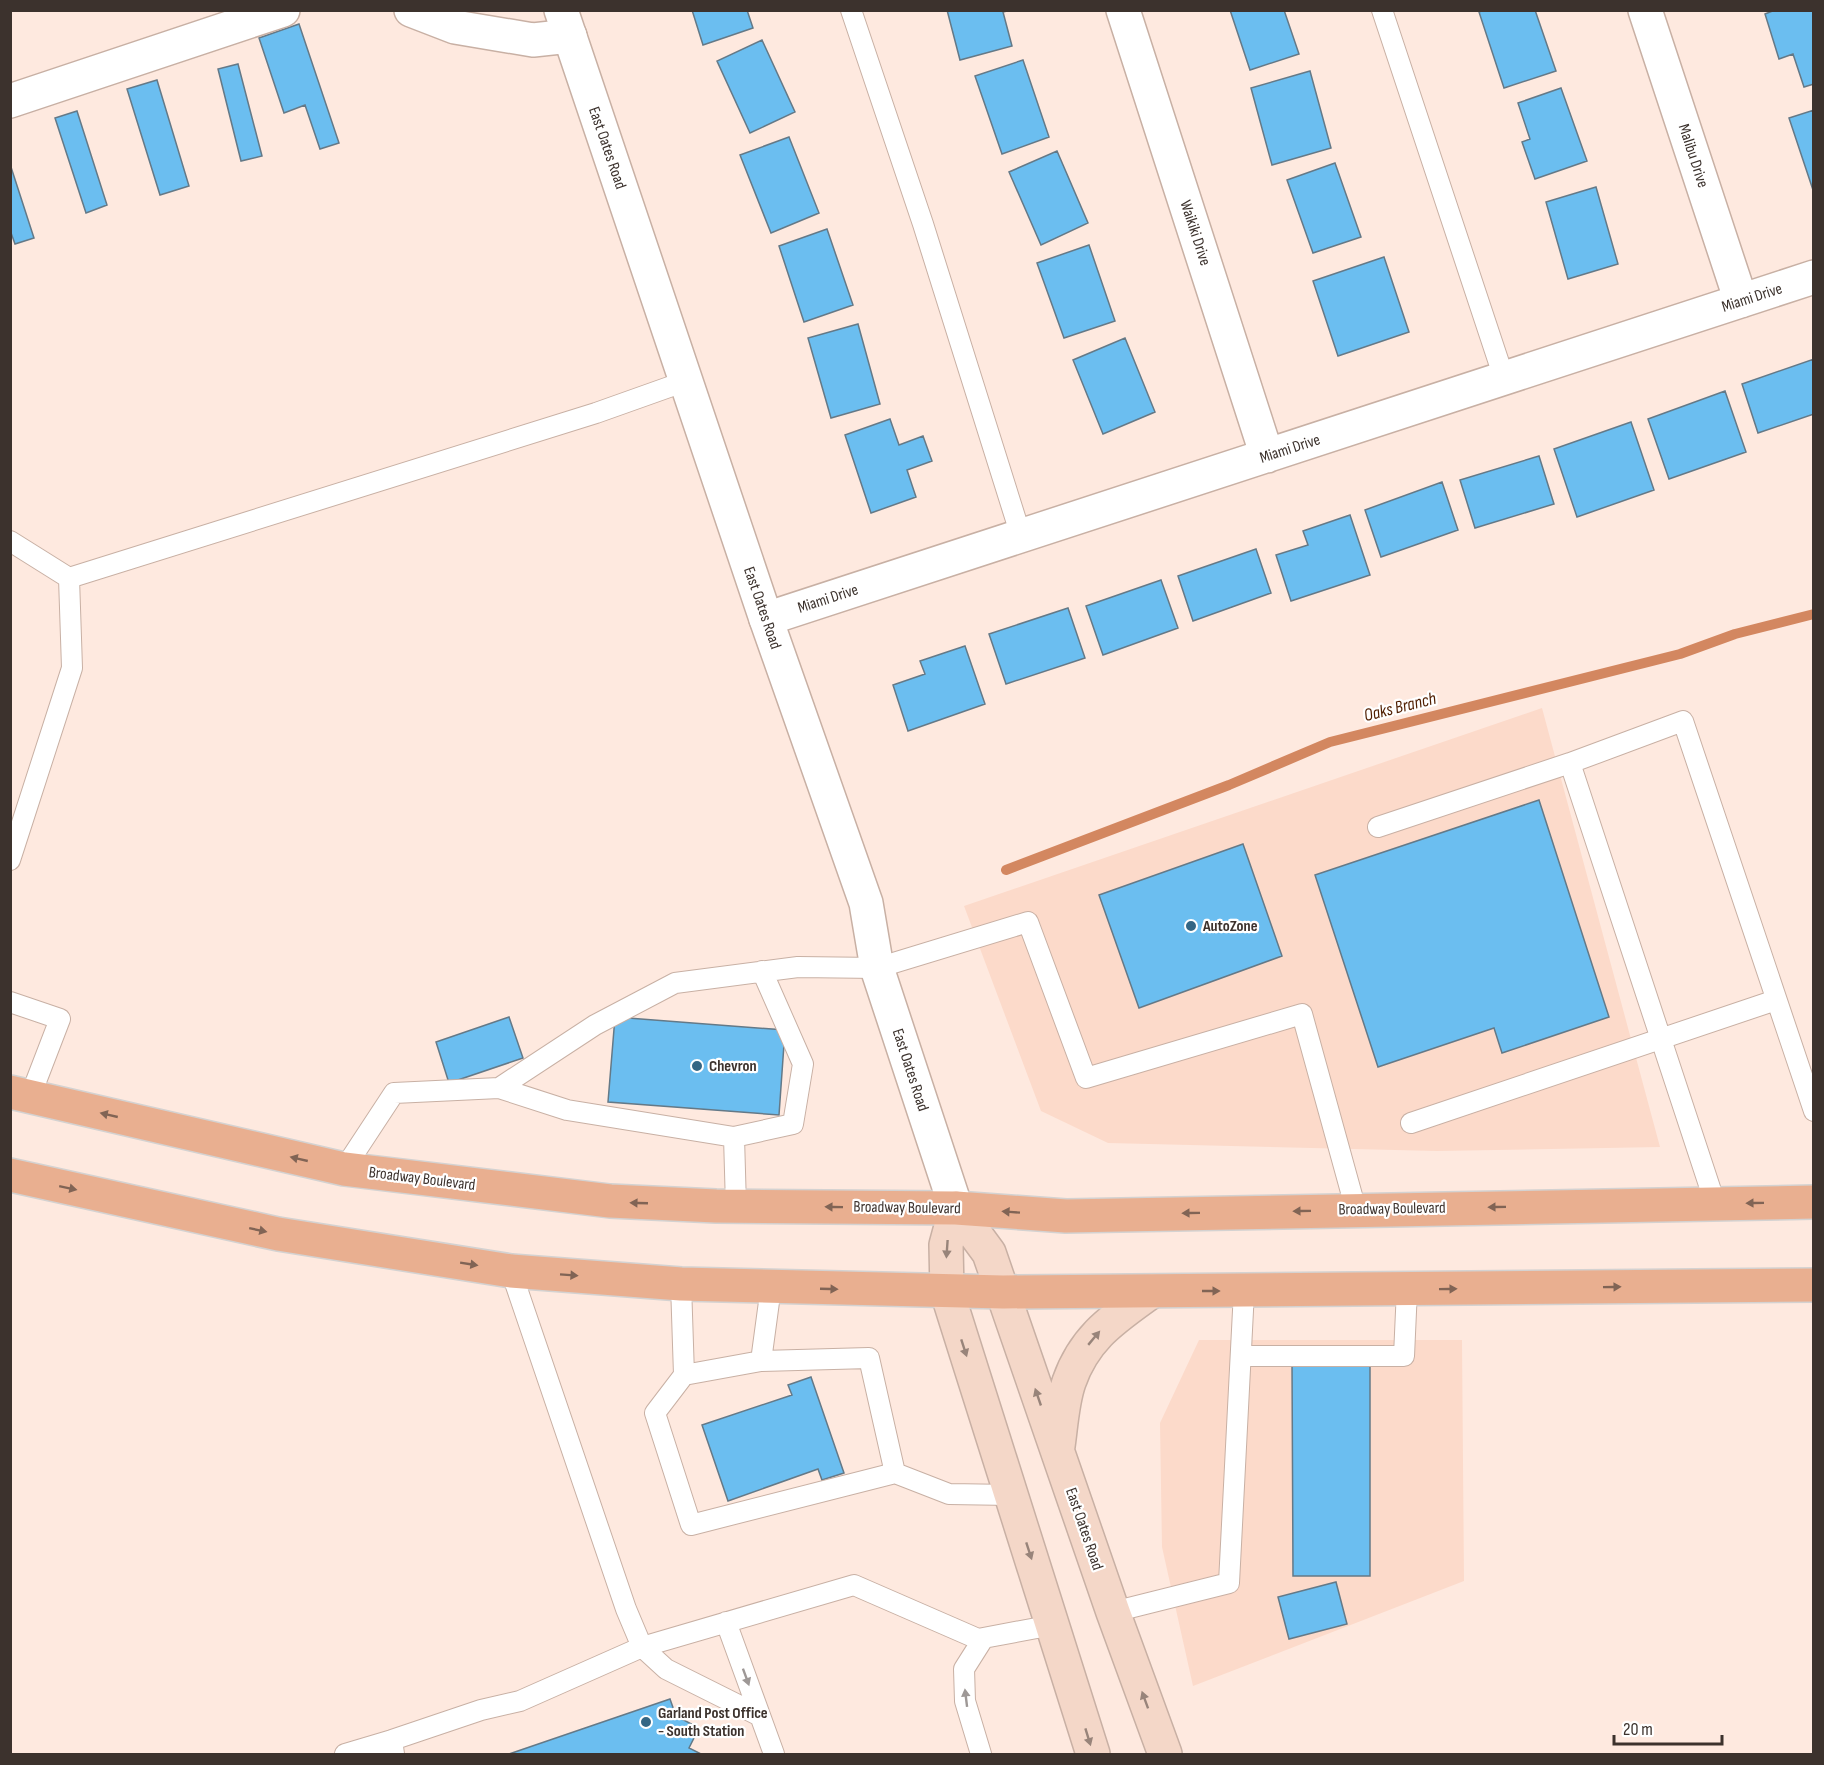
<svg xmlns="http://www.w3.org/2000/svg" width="1824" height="1765" viewBox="0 0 1824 1765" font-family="'Sofia Sans Condensed',sans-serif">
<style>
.built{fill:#fcdaca}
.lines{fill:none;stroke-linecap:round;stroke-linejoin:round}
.stream{stroke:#d38760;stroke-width:10}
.building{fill:#6bbef0;stroke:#647987;stroke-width:1.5}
.service-casing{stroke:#c8b0a4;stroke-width:22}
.minor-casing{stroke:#c8b0a4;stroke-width:36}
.tertiary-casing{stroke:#c8b0a4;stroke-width:36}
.secondary-casing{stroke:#c8b0a4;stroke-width:36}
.primary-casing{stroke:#d4d2d1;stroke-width:36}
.service{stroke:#fff;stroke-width:20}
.minor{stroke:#fff;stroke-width:33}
.tertiary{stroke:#fff;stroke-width:33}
.secondary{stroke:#f4d7c8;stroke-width:33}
.primary{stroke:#e9af90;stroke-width:33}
.oneway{fill:#816455}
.oneway2{fill:#98847a}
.oneway3{fill:#9e9896}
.poi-dot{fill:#346684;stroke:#fff;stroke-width:2}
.labels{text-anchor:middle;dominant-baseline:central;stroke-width:4.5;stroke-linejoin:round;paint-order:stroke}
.street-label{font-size:16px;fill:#3c322d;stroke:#fff}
.poi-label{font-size:16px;font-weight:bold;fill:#3c322d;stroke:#fff;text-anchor:start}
.water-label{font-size:18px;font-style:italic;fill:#4f1e01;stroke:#fff}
</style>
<rect width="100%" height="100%" fill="#fee9df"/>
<path class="built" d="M1542,708L1660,1147L1437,1151L1108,1143L1041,1111L964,906Z
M1199,1340H1462L1464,1581L1193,1686L1162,1547L1160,1423Z"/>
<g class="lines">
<path class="stream" d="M1006,870L1229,785L1330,742L1680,654L1735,634L1814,614"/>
</g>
<path class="building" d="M692,10H747L753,28L703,45Z
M947,10H1011L1003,12L1012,46L960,60Z
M1230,10H1284L1299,54L1250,70Z
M1484,10H1535L1556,71L1504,88L1479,12Z
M1775,10H1814V84L1804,87L1793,54L1779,59L1765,14Z
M299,24L339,143L320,149L305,105L284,113L259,38Z
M762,40L795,112L750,133L717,61Z
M1023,60L1049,137L1002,154L975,76Z
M238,64L262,156L241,161L218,69Z
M1310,71L1331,148L1272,165L1251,88Z
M157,80L189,186L160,195L127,89Z
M1561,88L1587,161L1535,179L1522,142L1530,139L1518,103Z
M1814,110V193L1789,118Z
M77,111L107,205L86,213L55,118Z
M789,137L819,213L771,233L740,155Z
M1057,151L1088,223L1041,245L1009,172Z
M1335,163L1361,237L1313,253L1287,180Z
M10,164L34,238L15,244L10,230Z
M1596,187L1618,264L1568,279L1546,202Z
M827,229L853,305L804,322L779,246Z
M1089,245L1115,321L1064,338L1037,263Z
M1384,257L1409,332L1338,356L1313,281Z
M858,324L880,404L831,418L808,338Z
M1125,338L1155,412L1103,434L1073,360Z
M1814,359V414L1758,433L1742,384Z
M1725,391L1746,452L1669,479L1648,419Z
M890,419L899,445L923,436L932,461L907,470L916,497L871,513L845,435Z
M1631,422L1654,490L1577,517L1554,449Z
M1539,456L1554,504L1475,528L1460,480Z
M1442,482L1458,530L1381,557L1365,510Z
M1350,515L1370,575L1291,601L1276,555L1308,545L1303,531Z
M1256,549L1271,593L1193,621L1178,576Z
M1161,580L1178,628L1103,655L1086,606Z
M1068,608L1085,658L1006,684L989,634Z
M965,646L985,704L908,731L893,685L925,674L920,661Z
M1539,800L1609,1017L1502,1053L1494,1028L1378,1067L1315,875Z
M1243,844L1282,956L1139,1008L1099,895Z
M509,1017L523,1058L449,1083L436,1042Z
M615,1017L785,1030L779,1115L608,1102Z
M1292,1360H1370V1576H1293Z
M811,1377L844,1473L822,1480L818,1469L728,1501L702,1425L792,1395L788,1385Z
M1336,1582L1347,1624L1289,1639L1278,1597Z
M670,1699L676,1716L699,1728L689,1748L701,1754H509Z"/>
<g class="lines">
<defs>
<path id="service" d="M851,10L923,224L1021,536
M1382,10L1504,378
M10,541L69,578
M1570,763L1683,721L1814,1111
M1378,827L1570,763L1715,1203
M10,860L72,668L69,578L596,413L686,381
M10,1002L60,1019L30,1097
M499,1088L567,1110L734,1137L736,1206
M1411,1123L1776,1000
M734,1137L793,1124L803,1064L762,971
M344,1169L394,1093L499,1088L595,1025L675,983L798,967L877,968L1028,922L1086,1078L1302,1014L1356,1210
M681,1284L684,1375L655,1413L691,1525L895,1473L949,1494L1011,1495
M1241,1356H1404L1407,1289
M761,1361L869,1358L895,1473
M684,1375L761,1361L771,1287
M1113,1612L1229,1583L1244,1291
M726,1622L774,1754
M642,1647L854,1585L978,1639L1053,1625
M642,1647L666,1669L760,1716
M345,1754L392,1740
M394,1754L392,1740L481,1710L520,1701L642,1647L626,1609L511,1271
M981,1754L965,1701L964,1669L983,1639"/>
<path id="minor" d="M411,10L455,27L533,40L570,36
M1123,10L1267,456
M1645,10L1741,301
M10,101L283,10
M766,619L1814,277"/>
<path id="tertiary" d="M561,10L766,619L866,903L877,968L956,1208"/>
<path id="secondary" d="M956,1208L989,1253L1113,1612L1165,1754
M956,1208L946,1245L947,1292L1093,1754
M1058,1446C1061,1426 1062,1402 1069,1382C1085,1336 1115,1318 1152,1291"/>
<path id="primary" d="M10,1092L344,1169L610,1201L716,1206L956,1208L1066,1216L1814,1202
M10,1175L278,1234L511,1271L681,1284L1003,1292L1814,1285"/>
</defs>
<use href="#service" class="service-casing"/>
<use href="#minor" class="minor-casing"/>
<use href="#tertiary" class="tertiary-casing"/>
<use href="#secondary" class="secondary-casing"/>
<use href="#primary" class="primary-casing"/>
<use href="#service" class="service"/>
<use href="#minor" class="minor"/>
<use href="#tertiary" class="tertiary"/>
<use href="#secondary" class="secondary"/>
<use href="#primary" class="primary"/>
</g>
<defs><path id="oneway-solid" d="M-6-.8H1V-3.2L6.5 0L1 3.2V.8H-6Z" transform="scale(1.5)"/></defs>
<g class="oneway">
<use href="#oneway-solid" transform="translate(109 1115) rotate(-167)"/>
<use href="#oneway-solid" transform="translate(299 1159) rotate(-167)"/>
<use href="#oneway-solid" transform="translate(68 1188) rotate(12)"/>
<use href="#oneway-solid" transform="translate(639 1203) rotate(-178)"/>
<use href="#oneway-solid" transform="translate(1755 1203) rotate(179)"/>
<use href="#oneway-solid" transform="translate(834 1207) rotate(-179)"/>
<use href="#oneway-solid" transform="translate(1497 1207) rotate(179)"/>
<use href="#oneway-solid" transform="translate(1302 1211) rotate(179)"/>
<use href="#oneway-solid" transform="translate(1011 1212) rotate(-176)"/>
<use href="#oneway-solid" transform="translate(1191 1213) rotate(179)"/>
<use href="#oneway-solid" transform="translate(258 1230) rotate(12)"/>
<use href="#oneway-solid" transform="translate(469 1264) rotate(9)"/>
<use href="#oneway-solid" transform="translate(569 1275) rotate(4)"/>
<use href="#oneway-solid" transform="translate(1612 1287) rotate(-1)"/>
<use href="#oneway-solid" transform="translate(829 1289) rotate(2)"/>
<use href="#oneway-solid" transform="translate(1448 1289) rotate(-1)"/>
<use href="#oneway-solid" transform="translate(1211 1291)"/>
</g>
<g class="oneway2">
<use href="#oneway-solid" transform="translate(947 1249) rotate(94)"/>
<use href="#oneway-solid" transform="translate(1094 1338) rotate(-50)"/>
<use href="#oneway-solid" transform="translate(964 1348) rotate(72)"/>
<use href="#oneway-solid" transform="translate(1038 1397) rotate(-109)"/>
<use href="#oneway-solid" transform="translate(1029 1551) rotate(72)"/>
<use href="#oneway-solid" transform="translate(1145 1700) rotate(-110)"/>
<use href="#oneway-solid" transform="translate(1088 1737) rotate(73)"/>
</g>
<g class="oneway3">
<use href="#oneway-solid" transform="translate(746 1677) rotate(70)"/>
<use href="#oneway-solid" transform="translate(966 1698) rotate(-97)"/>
</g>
<g class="poi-dot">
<circle cx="1191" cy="926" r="6"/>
<circle cx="697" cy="1066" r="6"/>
<circle cx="646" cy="1722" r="6"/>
</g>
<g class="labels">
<g class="street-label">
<text transform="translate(607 148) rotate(71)">East Oates Road</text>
<text transform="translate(1693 156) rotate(72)">Malibu Drive</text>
<text transform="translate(1195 233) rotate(72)">Waikiki Drive</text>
<text transform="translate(1752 298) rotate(-18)">Miami Drive</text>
<text transform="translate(1290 449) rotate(-18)">Miami Drive</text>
<text transform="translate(828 599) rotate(-18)">Miami Drive</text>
<text transform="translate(762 608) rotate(71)">East Oates Road</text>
<text transform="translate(910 1070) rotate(72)">East Oates Road</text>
<text transform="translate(422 1179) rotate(7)">Broadway Boulevard</text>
<text transform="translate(907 1208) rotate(1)">Broadway Boulevard</text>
<text transform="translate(1392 1209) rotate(-1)">Broadway Boulevard</text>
<text transform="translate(1084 1529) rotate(71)">East Oates Road</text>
</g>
<g class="poi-label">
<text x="1203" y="926">AutoZone</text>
<text x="709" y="1066">Chevron</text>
<text x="658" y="1713">Garland Post Office<tspan x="658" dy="18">- South Station</tspan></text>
</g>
<g class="water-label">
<text transform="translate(1400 707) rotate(-14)">Oaks Branch</text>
</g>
</g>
<rect width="1824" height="1765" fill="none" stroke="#3c322d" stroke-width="24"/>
<path d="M1614 1735v9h108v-9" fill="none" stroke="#3c322d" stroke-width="3"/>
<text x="1623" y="1735" font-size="18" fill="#3c322d" stroke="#ffffff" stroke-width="4.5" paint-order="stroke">20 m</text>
</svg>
